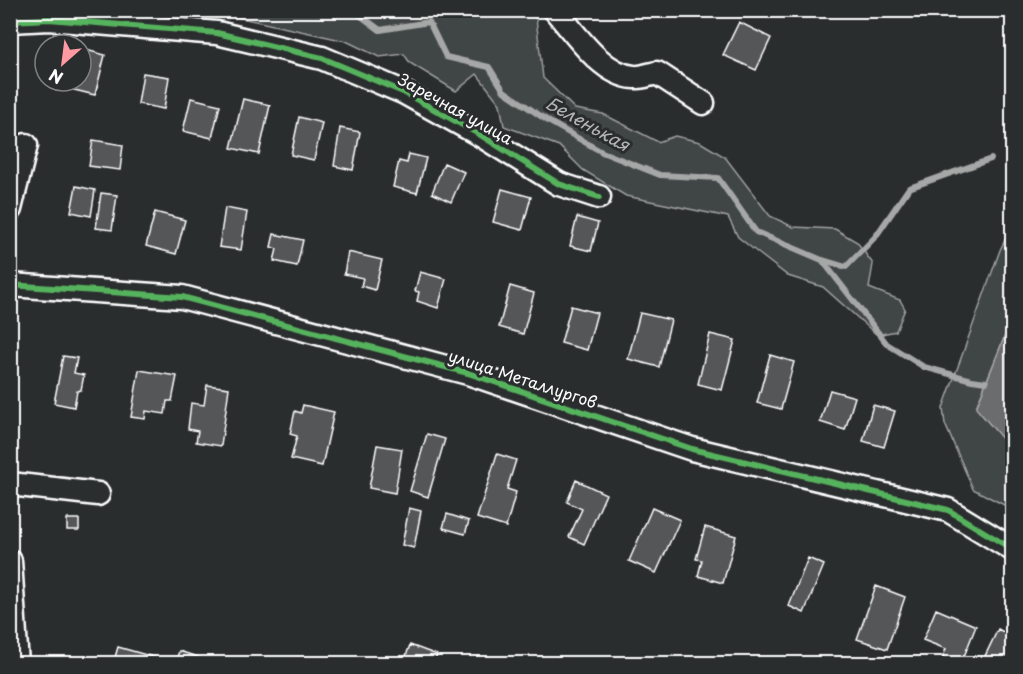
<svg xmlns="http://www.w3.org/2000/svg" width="1023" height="674" viewBox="0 0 1023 674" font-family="'Playpen Sans',sans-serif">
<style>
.green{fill:#414445;stroke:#a0a2a2;stroke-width:1.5}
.water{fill:#6a6c6d;stroke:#a6a7a7;stroke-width:1.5}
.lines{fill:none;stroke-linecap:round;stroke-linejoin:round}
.stream{stroke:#a6a7a7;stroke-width:6}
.building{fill:#555758;stroke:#fff;stroke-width:1.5}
.minor-casing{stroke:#fff;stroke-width:27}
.minor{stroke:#2a2d2e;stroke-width:22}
.cycleway-casing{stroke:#2a2d2e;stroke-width:10}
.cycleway{stroke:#56b35d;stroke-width:6}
.labels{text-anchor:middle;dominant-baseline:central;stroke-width:6;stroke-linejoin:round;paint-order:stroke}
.street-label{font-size:16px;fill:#fff;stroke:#2a2d2e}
.water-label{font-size:18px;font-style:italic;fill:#b4b6b6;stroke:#2a2d2e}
</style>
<rect width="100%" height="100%" fill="#2a2d2e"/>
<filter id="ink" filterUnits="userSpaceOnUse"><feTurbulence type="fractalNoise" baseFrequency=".0167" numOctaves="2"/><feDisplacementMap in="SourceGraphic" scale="12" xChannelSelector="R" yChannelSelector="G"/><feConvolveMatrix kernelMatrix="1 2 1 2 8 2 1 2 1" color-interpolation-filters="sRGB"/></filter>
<g filter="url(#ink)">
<path class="green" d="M209,11H520L536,18L543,78L575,109L603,114L658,142L675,136L700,142L725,157L770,216L793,227L835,229L857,242L873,264L869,288L900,300L905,309L896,331L877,335L823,287L788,276L758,253L738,237L728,217L626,196L583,170L559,146L504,126L500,104L477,74L456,91L410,63L404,54L379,57L346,41Z
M1011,228L1012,310L1006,333L976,407L1012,450V509L973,489L945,424L943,408L1000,250Z"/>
<path class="water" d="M1012,310V450L976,408L1006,333Z"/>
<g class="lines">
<path class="stream" d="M353,10L380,30L429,22L446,57L489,67L504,91L548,121L602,152L660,175L718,178L756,232L822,260L887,344L924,367L972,380L986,382
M823,260L846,267L876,236L909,188L991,159"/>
</g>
<path class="building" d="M739,22L771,38L756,70L723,55Z
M82,49L105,55L95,95L66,88L68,81H81Z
M143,73L169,77L164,109L138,104Z
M191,98L220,105L212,138L183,131Z
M243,99L270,105L259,154L231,148Z
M299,117L322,123L314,160L291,155Z
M340,128L360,132L353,170L334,166Z
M93,140L123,145L120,170L89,166Z
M409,154L426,158L417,193L393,187L399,161L407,163Z
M444,163L464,172L451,202L432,193Z
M76,186L95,190L91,216L71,212Z
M502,189L531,197L522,230L493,222Z
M101,193L117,195L112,230L96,228Z
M225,208L247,212L241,250L219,247Z
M155,212L185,220L176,254L146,246Z
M577,217L598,223L591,251L570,246Z
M274,234L303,240L297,266L274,261L277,249L271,247Z
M348,252L382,260L375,290L361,286L363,278L344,274Z
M420,272L446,279L438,308L417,301L419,292L415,291Z
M510,286L534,293L523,334L499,327Z
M571,306L597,313L587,350L561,343Z
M640,313L671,320L659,367L628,359Z
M710,334L735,340L722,390L698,384Z
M770,355L794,362L781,409L757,403Z
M63,356L77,358L74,373L84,375L81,390L77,391L74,407L54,403Z
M139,370L177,376L172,401H167L165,414L146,411L145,419L131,417Z
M207,385L229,388L221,446L196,442L198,431L188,429L191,403L204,405Z
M830,390L855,397L845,430L820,422Z
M303,405L334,412L322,466L291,459L297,436L290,434L295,411L301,413Z
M873,405L895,411L884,447L863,441Z
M427,434L445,439L428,497L410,491Z
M377,445L402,449L395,493L369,488Z
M497,454L516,460L507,489L516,492L506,527L477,518Z
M576,480L606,494L584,544L569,537L582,509L567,502Z
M409,508L421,511L414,548L402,545Z
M652,508L680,520L656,573L629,561Z
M447,514L469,521L465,534L443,528Z
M67,519H79V530H67Z
M705,527L736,536L723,583L698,576L702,560L696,559Z
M808,558L824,565L804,613L789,606Z
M876,586L905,597L887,649L857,639Z
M936,609L976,626L961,664H940L946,649L923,640Z
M998,629L1012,637V647L1004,664H977L980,657L984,658Z
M410,645L437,655L434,664H403Z
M118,647L157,658L155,664H113Z
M179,651L219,664H175Z"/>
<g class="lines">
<defs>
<path id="minor" d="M555,10C575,33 602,75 634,77C641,78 650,74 657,73L703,103
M10,21L49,19L217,33L322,58L403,92L482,136L559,184L599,197
M10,209L26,145
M10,285L182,297L468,373L692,449L948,510L1012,549
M10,484L98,494
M10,561L17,664"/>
</defs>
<use href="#minor" class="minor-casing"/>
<use href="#minor" class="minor"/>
<defs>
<path id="cycleway" d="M10,21L49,19L217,33L322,58L403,92L482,136L559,184L599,197
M10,285L182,297L468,373L692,449L948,510L1012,549"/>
</defs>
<use href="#cycleway" class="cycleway-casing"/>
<use href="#cycleway" class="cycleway"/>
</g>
</g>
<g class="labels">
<g class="street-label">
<text transform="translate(456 108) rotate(29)">Заречная улица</text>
<text transform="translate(523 378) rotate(18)">улица Металлургов</text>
</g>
<g class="water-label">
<text transform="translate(588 123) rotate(29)">Беленькая</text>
</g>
</g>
<rect width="1023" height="674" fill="none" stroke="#2a2d2e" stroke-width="36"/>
<rect x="18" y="18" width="987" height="638" fill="none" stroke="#fff" stroke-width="2" filter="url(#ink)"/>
<g transform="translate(63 63) rotate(208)"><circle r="28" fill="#2a2d2e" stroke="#7f8182" stroke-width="1.5"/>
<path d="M0-4.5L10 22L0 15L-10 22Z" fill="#ff9aa2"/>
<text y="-9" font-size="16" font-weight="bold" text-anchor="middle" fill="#ffffff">N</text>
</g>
</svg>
